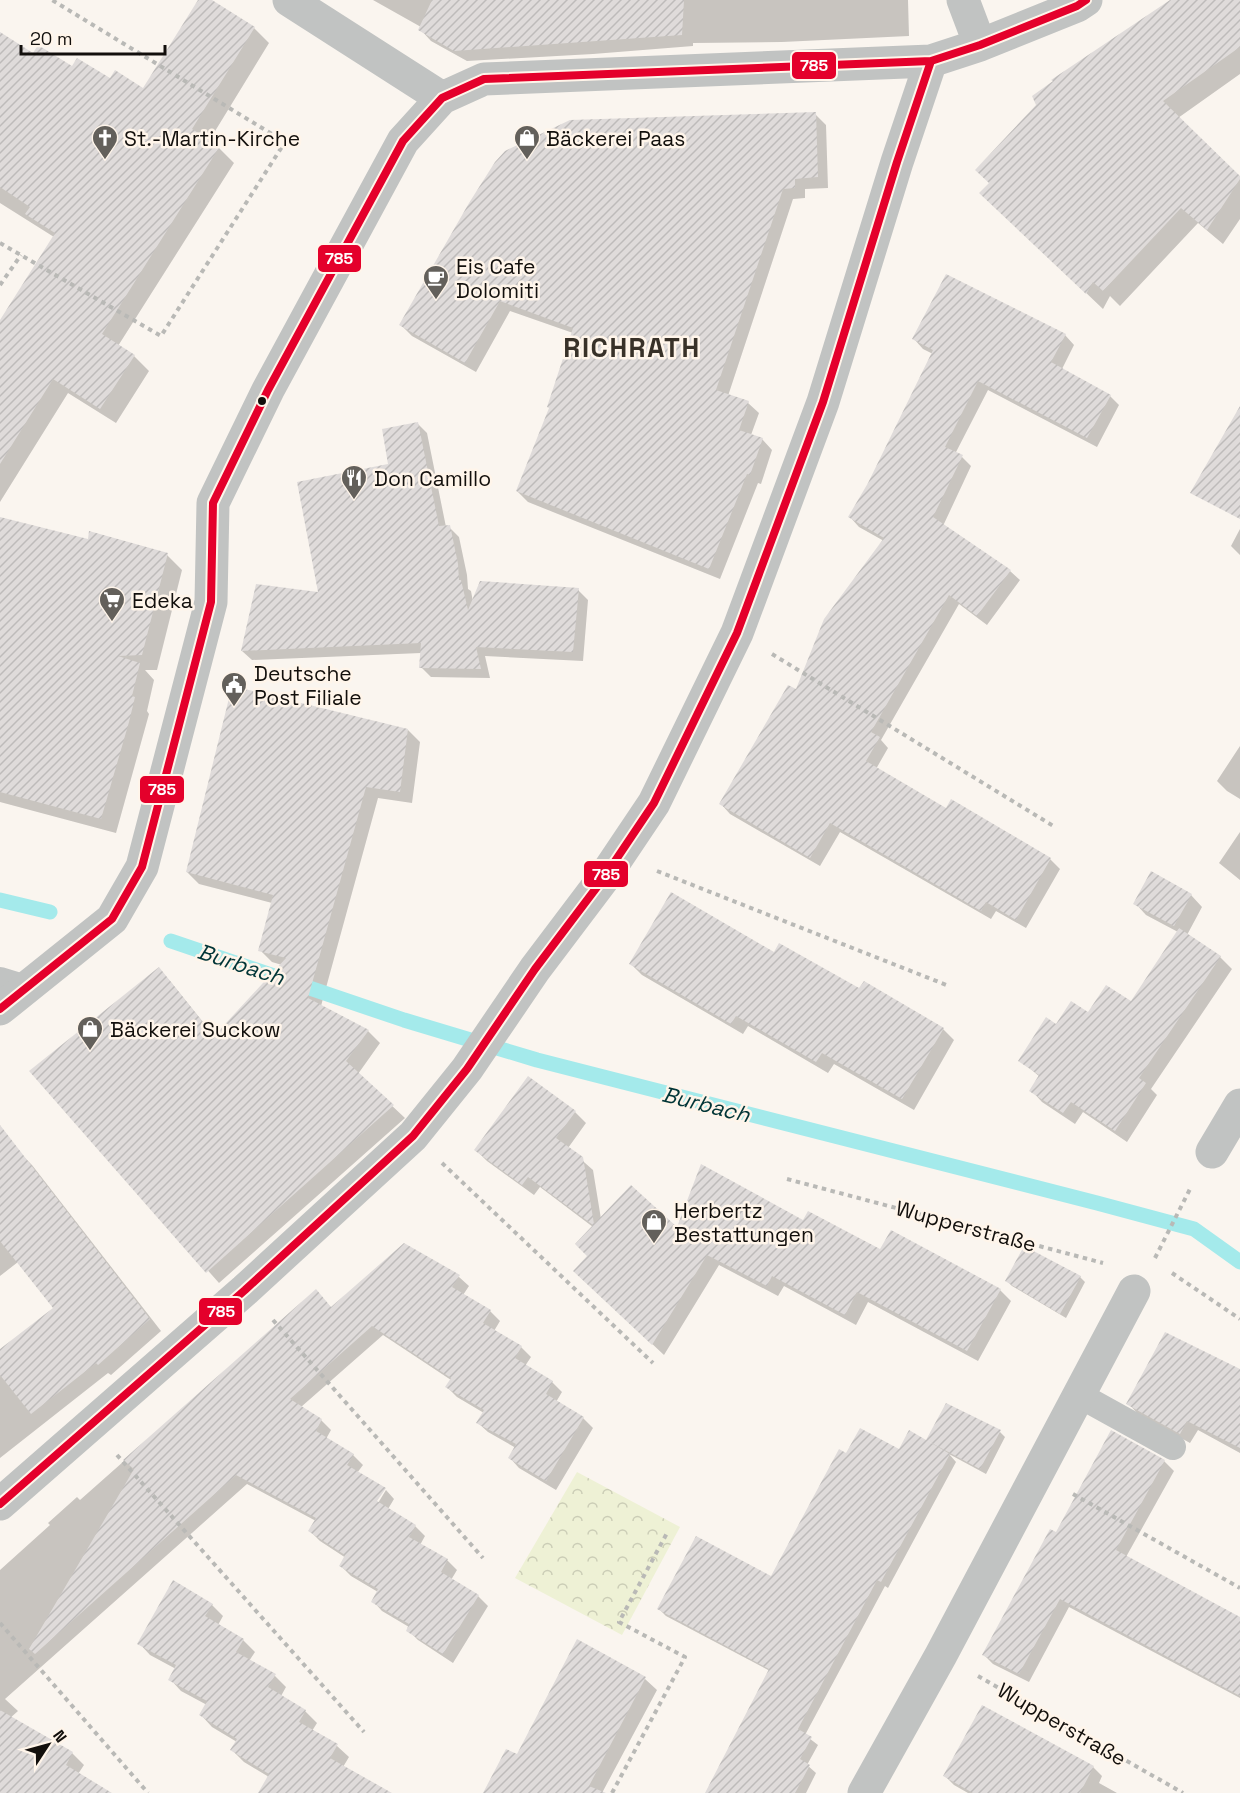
<svg xmlns="http://www.w3.org/2000/svg" width="1240" height="1793" viewBox="0 0 1240 1793" font-family="'Space Grotesk',sans-serif">
<style>
.park{fill:url(#park-crowns)}
.shadow{fill:#0003}
.lines{fill:none;stroke-linecap:round;stroke-linejoin:round}
.stream{stroke:#a4eaeb;stroke-width:15}
.building{fill:url(#building-hatch)}
.path{stroke:#b9b9b6;stroke-width:4;stroke-dasharray:4.5 4.5;stroke-linecap:butt}
.service{stroke:#c1c3c2;stroke-width:26}
.minor{stroke:#c1c3c2;stroke-width:33}
.bus-1-casing{stroke:#fff5ea;stroke-width:12}
.bus-1{stroke:#e4002b;stroke-width:8}
.bus-dot{fill:#120f0c;stroke:#fff5ea;stroke-width:2}
.labels{text-anchor:middle;dominant-baseline:central;stroke-width:5;stroke-linejoin:round;paint-order:stroke}
.poi-label{font-size:21px;fill:#120f0c;stroke:#fff5ea;text-anchor:start}
.street-label{font-size:21px;fill:#120f0c;stroke:#fff5ea}
.water-label{font-size:22px;font-style:italic;fill:#013537;stroke:#fff5ea}
.district-label{font-size:27px;font-weight:bold;letter-spacing:1.5px;fill:#383128;stroke:#fff5ea}
.line-badge{stroke:#fff5ea;stroke-width:2}
.badge-label{font-size:16px;text-anchor:middle;font-weight:bold;fill:#fff}
</style>
<defs>
<pattern id="park-crowns" width="20" height="18" patternUnits="userSpaceOnUse" patternTransform="scale(1.5)"><rect width="20" height="18" fill="#eef1d5"/><path d="M2 6a3 3 0 1 1 6 0M12 15a3 3 0 1 1 6 0" fill="none" stroke="#cbcdb6"/></pattern>
<pattern id="building-hatch" width="6" height="6" patternUnits="userSpaceOnUse" patternTransform="scale(1.5)"><rect width="6" height="6" fill="#dfdbda"/><path d="M-1 1l2-2M0 6l6-6M5 7l2-2" fill="none" stroke="#bebbba"/></pattern>
</defs>
<rect width="100%" height="100%" fill="#faf5ef"/>
<path class="park" d="M577,1472L680,1527L622,1635L515,1578Z"/>
<path class="shadow" d="M200,0H209L254,28L269,43L209,141L219,148L234,163L118,346L134,356L149,371L116,423L68,393L0,502V322L54,237L0,203V34L34,55L144,90Z
M373,0H908L909,36L782,42L693,43V46L593,54L467,61L431,41L420,29L421,27Z
M1181,0H1240V74L1178,118L1240,178V219L1223,244L1198,223L1120,306L1110,296L1103,309L997,208Z
M815,114L826,125L828,188L805,189V198L793,199L728,396L748,403L759,413L751,435L762,439L772,450L761,484L758,483L720,579L528,502L517,491L550,409L573,333L510,311L476,372L412,336L401,325Z
M1065,335L1074,345L1062,369L1110,396L1119,405L1097,447L988,390L955,454L962,457L971,466L943,526L1010,571L1020,580L987,625L959,604L881,740L888,748L876,769L946,810L1050,859L1060,869L1026,928L996,911L991,919L840,832L820,866L730,814L721,804L797,691L884,541L859,527L850,517L869,484L933,354L923,349L914,339Z
M417,423L427,433L446,527H449L459,537L467,575L468,589L471,591L473,602L578,590L588,600L583,661L485,656L490,678L431,677L421,667V653L252,660L242,651L320,594L390,465Z
M0,519L89,541L167,555L182,570L157,670H145L154,680L147,711L149,714L116,833L0,802Z
M1240,529V555L1231,546Z
M408,730L420,742L412,803L378,798L321,1006L368,1031L380,1043L358,1074L405,1118L219,1283L31,1071L159,969L170,981L215,1037L282,965L272,962L260,950L272,903L199,884L187,872Z
M1240,746V799L1227,791L1217,781Z
M1240,832V880L1219,863Z
M1191,895L1202,907L1187,935L1220,957L1232,969L1151,1089L1157,1095L1127,1142L1083,1112L1075,1124L1042,1102L1031,1090L1040,1077L1020,1060L1057,1026L1089,1014L1131,1003L1178,932L1146,915L1135,903Z
M774,954L943,1029L954,1040L914,1110L834,1064L828,1073L748,1026L743,1034L642,975L631,964Z
M575,1112L586,1123L568,1148L593,1170L601,1219L677,1229L803,1222L881,1251L1000,1290L1011,1301L978,1361L868,1302L856,1325L784,1286L778,1296L719,1265L664,1355L586,1282L593,1227L540,1187L534,1195L487,1161L476,1150Z
M21,1154L32,1165L161,1331L111,1375L108,1373L0,1458V1351L55,1308L18,1262L0,1276V1171Z
M459,1277L469,1286L463,1295L490,1311L500,1321L494,1331L521,1347L531,1357L525,1366L552,1382L562,1392L556,1402L583,1418L593,1428L556,1490L519,1468L510,1458L516,1448L488,1432L478,1423L484,1413L457,1397L447,1387L451,1380L383,1335L301,1407L321,1420L331,1430L326,1439L353,1455L363,1465L357,1473L385,1490H383L372,1507L375,1508L386,1490L394,1499L388,1509L415,1526L425,1536L420,1545L447,1560L457,1570L451,1580L478,1596L488,1606L453,1663L418,1640L408,1630L409,1627L382,1611L373,1601L378,1592L351,1576L341,1566L346,1558L320,1541L310,1531L316,1521L247,1484L5,1699L18,1711L0,1727V1570L50,1525L48,1523L77,1497L80,1500L316,1291L332,1309Z
M1080,1277L1085,1282L1066,1318L1012,1286L1007,1281Z
M1240,1372V1453L1198,1430L1190,1443L1138,1414L1128,1403Z
M1000,1432L1005,1437L986,1474L949,1454L956,1462L888,1588L885,1586L805,1735L818,1745L807,1765L816,1773L806,1793H706L770,1671L666,1616L659,1609L771,1578L847,1455L900,1451L933,1444L928,1440Z
M1164,1461L1174,1471L1126,1557L1240,1619V1698L1069,1607L1029,1682L993,1664L984,1655L1056,1534Z
M212,1605L223,1616L218,1625L243,1640L255,1652L249,1661L275,1676L286,1687L281,1696L305,1711L317,1723L312,1731L337,1746L349,1757L343,1767L270,1793L269,1777L244,1762L232,1750L237,1742L212,1727L201,1715L207,1705L181,1691L170,1679L176,1669L150,1655L139,1643Z
M578,1641L645,1679L657,1690L602,1793H485L517,1756Z
M72,1753L84,1765L78,1774L107,1793H0V1791Z
M1093,1767L1102,1776L1099,1783L1117,1793H968L954,1785L945,1776Z"/>
<g class="lines">
<path class="stream" d="M0,900L50,912
M171,941L404,1020L537,1060L1097,1203L1194,1229L1240,1262"/>
</g>
<path class="building" d="M198,0H212L255,27L192,129L220,146L102,334L135,355L100,409L53,379L0,464V320L55,233L25,214L30,207L0,187V32L33,53L38,45L72,66L77,58L110,78L115,70L143,88Z
M432,0H684L682,35L454,51L418,30Z
M1170,0H1240V47L1163,101L1240,176V179L1207,230L1181,208L1103,291L1093,282L1086,294L979,193L989,183L975,170L1036,105L1032,96L1053,81L1051,80Z
M816,112L818,177L795,179V188L783,189L716,390L749,401L739,430L763,438L750,475L747,474L709,569L516,491L549,408L547,407L573,328L500,301L465,363L399,325L469,203L495,162L505,151L570,120Z
M946,274L1066,334L1051,362L1111,395L1087,438L978,381L945,447L963,455L933,517L1011,570L977,616L949,595L871,732L880,737L866,761L946,808L951,799L1051,858L1016,920L986,902L981,911L830,823L810,858L719,804L788,685L796,689L824,619L884,538L848,517L868,483L933,350L912,339Z
M1240,406V519L1190,493Z
M418,422L439,526L450,525L458,564L459,580H461L468,610L480,581L579,588L573,652L476,647L481,669L419,668L421,643L241,651L256,584L318,592L297,482L388,464L382,429Z
M0,517L88,539L89,531L168,553L142,655L118,656L140,663L132,696L135,697L129,722L101,819L0,792Z
M232,686L408,729L400,792L366,787L308,998L369,1030L346,1061L394,1105L206,1273L29,1071L159,967L214,1036L286,958L258,951L273,895L186,872Z
M1151,871L1192,894L1174,926L1133,904Z
M671,892L774,952L779,943L859,988L864,981L944,1028L902,1099L822,1053L816,1062L736,1016L731,1024L629,964Z
M1179,928L1221,956L1139,1078L1146,1083L1115,1131L1071,1102L1063,1113L1029,1091L1039,1075L1018,1061L1046,1017L1056,1024L1071,1001L1088,1012L1106,985L1131,1001Z
M528,1076L576,1111L556,1138L583,1157L594,1224L631,1185L677,1227L701,1164L803,1220L808,1211L880,1249L891,1230L1001,1289L967,1351L857,1292L845,1315L772,1276L767,1286L707,1255L652,1345L573,1271L587,1256L575,1244L593,1225L528,1177L522,1185L474,1150Z
M0,1125L150,1319L98,1365L96,1363L31,1414L0,1375V1349L53,1308L0,1241Z
M404,1243L460,1275L452,1287L491,1310L483,1323L522,1346L515,1358L553,1381L546,1394L584,1417L546,1481L508,1458L516,1444L476,1423L484,1410L445,1387L451,1378L372,1326L290,1399L322,1419L316,1431L354,1454L347,1465L386,1488L377,1501L416,1525L409,1537L448,1559L441,1572L479,1595L443,1654L406,1631L409,1624L371,1602L378,1589L339,1566L345,1555L308,1531L316,1518L236,1475L35,1654L29,1649L134,1469L123,1460L316,1289L331,1307Z
M1024,1246L1081,1276L1060,1314L1005,1281Z
M1165,1332L1240,1369V1448L1187,1421L1180,1434L1126,1404Z
M946,1403L1001,1430L980,1469L926,1440Z
M860,1428L899,1449L909,1430L950,1454L881,1582L877,1580L798,1729L812,1737L800,1759L810,1765L795,1793H705L769,1669L657,1609L696,1536L771,1576L839,1449L846,1453Z
M1111,1430L1165,1460L1116,1550L1240,1617V1696L1060,1599L1019,1674L982,1655L1050,1529L1056,1532Z
M173,1580L213,1604L205,1616L244,1639L236,1652L276,1674L268,1687L306,1710L299,1722L338,1744L330,1758L392,1793H258L269,1774L230,1750L237,1739L199,1715L207,1701L168,1680L176,1665L137,1644Z
M577,1639L646,1677L589,1786L606,1793H483L506,1749L517,1754Z
M982,1705L1094,1766L1080,1793H973L943,1776Z
M0,1710L73,1752L66,1765L112,1793H0Z"/>
<g class="lines">
<path class="path" d="M0,243L161,336L285,142L52,0
M0,285L21,255
M772,654L1055,827
M657,871L949,986
M442,1163L653,1363
M787,1179L1103,1263
M1155,1258L1191,1187
M1172,1273L1240,1319
M273,1320L483,1558
M117,1455L364,1732
M1073,1494L1240,1588
M0,1623L148,1793
M978,1676L1183,1793
M612,1793L685,1657L619,1622L667,1533"/>
<path class="service" d="M0,980L26,988
M1079,1395L1173,1447"/>
<path class="minor" d="M289,0L442,98
M963,0L980,45
M0,1009L112,919L142,867L211,602L213,503L268,390L403,141L442,98L484,79L931,61L980,45L1077,6L1086,0
M1212,1152L1240,1105
M0,1504L245,1290L413,1136L467,1069L535,969L603,879L654,803L737,633L823,402L897,162L931,61
M864,1793L941,1655L1134,1291"/>
<defs>
<path id="bus-1" d="M0,1009L112,919L142,867L211,602L213,503L268,390L403,141L442,98L484,79L931,61L980,45L1077,6L1086,0
M0,1504L245,1290L413,1136L467,1069L535,969L603,879L654,803L737,633L823,402L897,162L931,61"/>
</defs>
<use href="#bus-1" class="bus-1-casing"/>
<use href="#bus-1" class="bus-1"/>
</g>
<defs>
<symbol id="church-pin" viewBox="-11 -11 22 30"><path d="M0 17L-7.5 6A9.5 9.5 0 1 1 7.5 6Z" fill="#63605b" stroke="#fff5ea"/><path d="M-1.2-6h2.4v3.5h3.3v2.4h-3.3V6h-2.4V-.1h-3.3v-2.4h3.3Z" fill="#fff"/></symbol>
<symbol id="shop-pin" viewBox="-11 -11 22 30"><path d="M0 17L-7.5 6A9.5 9.5 0 1 1 7.5 6Z" fill="#63605b" stroke="#fff5ea"/><path d="M-5-2.5h2.3a2.7 3.5 0 0 1 5.4 0H5L5.5 6h-11ZM-1.5-2.5h3a1.5 2.3 0 0 0-3 0Z" fill="#fff"/></symbol>
<symbol id="cafe-pin" viewBox="-11 -11 22 30"><path d="M0 17L-7.5 6A9.5 9.5 0 1 1 7.5 6Z" fill="#63605b" stroke="#fff5ea"/><path d="M-5.5-4.5H6V0H3Q3 3.5 0 3.5H-2.5Q-5.5 3.5-5.5 0ZM3-3.2v2h1.7v-2ZM-6 4.5H4V6H-6Z" fill="#fff"/></symbol>
<symbol id="restaurant-pin" viewBox="-11 -11 22 30"><path d="M0 17L-7.5 6A9.5 9.5 0 1 1 7.5 6Z" fill="#63605b" stroke="#fff5ea"/><path d="M-5-6h1v4h1v-4h1v4h1v-4h1v5L-1.5 .5V6h-2V.5L-5-1ZM5-6V6H3V1.5H1.5Q1.5-4 5-6Z" fill="#fff"/></symbol>
<symbol id="supermarket-pin" viewBox="-11 -11 22 30"><path d="M0 17L-7.5 6A9.5 9.5 0 1 1 7.5 6Z" fill="#63605b" stroke="#fff5ea"/><path d="M-6-5.5h2.5l.6 2H6L4.5 2H-2.5L-4.4-4H-6ZM-1.5 3.2a1.3 1.3 0 1 0 .1 0ZM3 3.2a1.3 1.3 0 1 0 .1 0Z" fill="#fff"/></symbol>
<symbol id="civic-pin" viewBox="-11 -11 22 30"><path d="M0 17L-7.5 6A9.5 9.5 0 1 1 7.5 6Z" fill="#63605b" stroke="#fff5ea"/><path d="M-.6-6.5H3V-4.5H.6V-3L4-1V1h2V6H-6V1h2V-1L-.6-3ZM-1.2 2.5V6h2.4V2.5Z" fill="#fff"/></symbol>
</defs>
<g fill-rule="evenodd">
<use href="#church-pin" x="90" y="123" width="30" height="40"/>
<use href="#shop-pin" x="512" y="123" width="30" height="40"/>
<use href="#cafe-pin" x="421" y="263" width="30" height="40"/>
<use href="#restaurant-pin" x="339" y="463" width="30" height="40"/>
<use href="#supermarket-pin" x="97" y="585" width="30" height="40"/>
<use href="#civic-pin" x="219" y="670" width="30" height="40"/>
<use href="#shop-pin" x="75" y="1014" width="30" height="40"/>
<use href="#shop-pin" x="639" y="1207" width="30" height="40"/>
</g>
<circle class="bus-dot" cx="262" cy="401" r="5"/>
<g class="labels">
<g class="poi-label">
<text x="124" y="138">St.-Martin-Kirche</text>
<text x="546" y="138">Bäckerei Paas</text>
<text x="456" y="266">Eis Cafe<tspan x="456" dy="24">Dolomiti</tspan></text>
<text x="374" y="478">Don Camillo</text>
<text x="132" y="600">Edeka</text>
<text x="254" y="673">Deutsche<tspan x="254" dy="24">Post Filiale</tspan></text>
<text x="110" y="1029">Bäckerei Suckow</text>
<text x="674" y="1210">Herbertz<tspan x="674" dy="24">Bestattungen</tspan></text>
</g>
<g class="street-label">
<text transform="translate(966 1226) rotate(15)">Wupperstraße</text>
<text transform="translate(1062 1724) rotate(30)">Wupperstraße</text>
</g>
<g class="water-label">
<text transform="translate(241 964) rotate(18)">Burbach</text>
<text transform="translate(706 1104) rotate(14)">Burbach</text>
</g>
<g class="district-label">
<text x="632" y="347">RICHRATH</text>
</g>
</g>
<g class="line-badge">
<rect x="791" y="51" width="46" height="29" rx="6" fill="#e4002b"/>
<rect x="317" y="244" width="45" height="29" rx="6" fill="#e4002b"/>
<rect x="139" y="775" width="46" height="29" rx="6" fill="#e4002b"/>
<rect x="583" y="860" width="46" height="28" rx="6" fill="#e4002b"/>
<rect x="198" y="1297" width="45" height="29" rx="6" fill="#e4002b"/>
</g>
<g class="badge-label">
<text x="814" y="71">785</text>
<text x="339" y="264">785</text>
<text x="162" y="795">785</text>
<text x="606" y="880">785</text>
<text x="221" y="1317">785</text>
</g>
<g transform="translate(48 1745) rotate(54)" stroke="#fff5ea" stroke-width="4.5" paint-order="stroke">
<path d="M0-4.5L10 22L0 15L-10 22Z" fill="#120f0c"/>
<text y="-9" font-size="16" font-weight="bold" text-anchor="middle" fill="#120f0c">N</text>
</g>
<path d="M21 45v9h144v-9" fill="none" stroke="#120f0c" stroke-width="3"/>
<text x="30" y="45" font-size="18" fill="#120f0c" stroke="#fff5ea" stroke-width="4.5" paint-order="stroke">20 m</text>
</svg>
